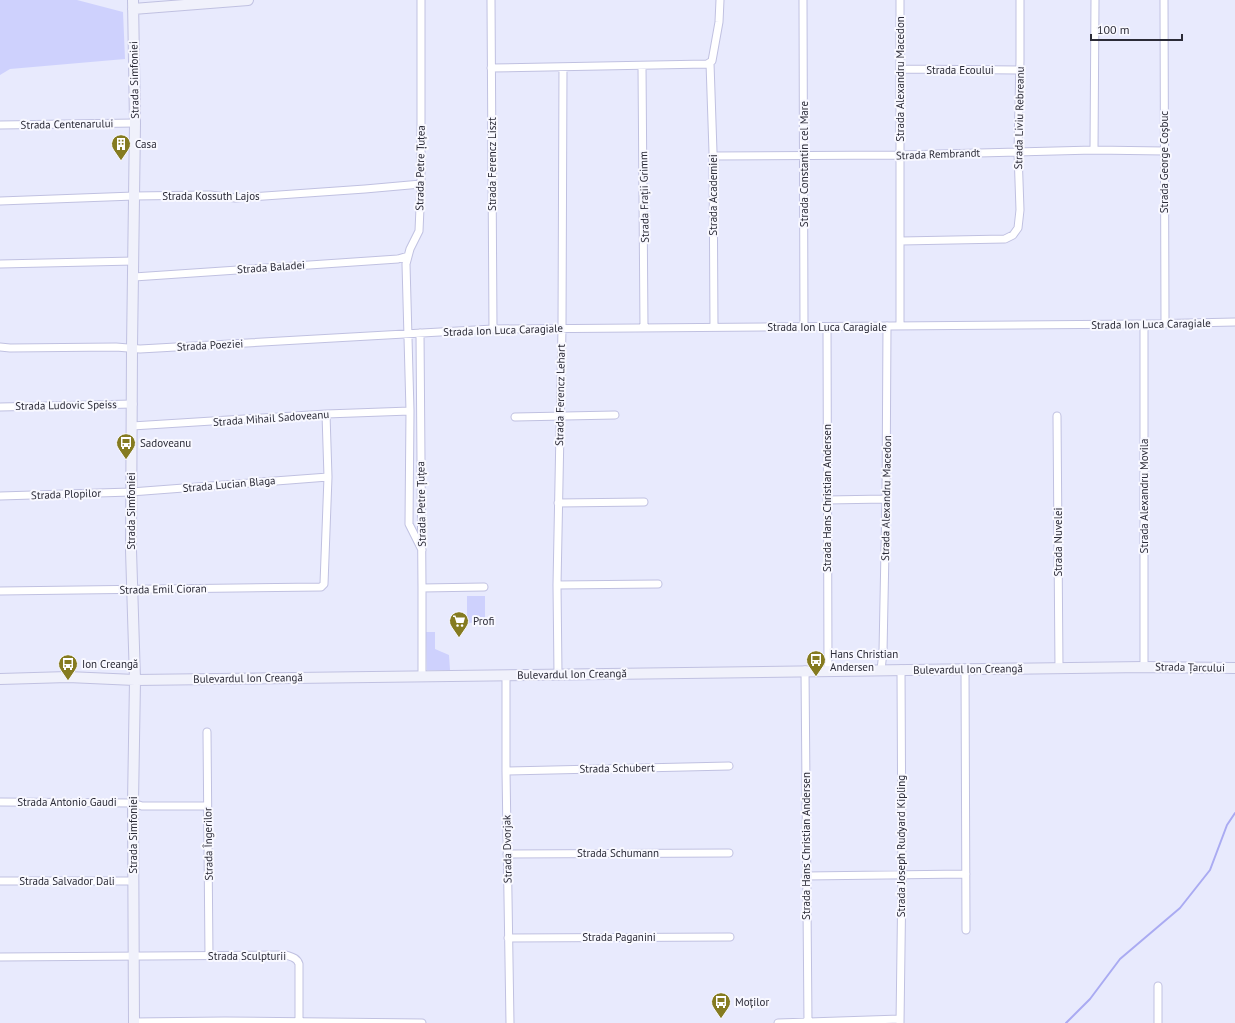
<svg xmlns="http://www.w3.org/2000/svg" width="1235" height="1023" viewBox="0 0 1235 1023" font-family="'PT Sans',sans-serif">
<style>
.green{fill:#ced1fd}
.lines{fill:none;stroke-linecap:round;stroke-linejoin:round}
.stream{stroke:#aaabf2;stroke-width:2}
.street-casing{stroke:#c0c1e1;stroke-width:9}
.secondary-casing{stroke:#c0c1e1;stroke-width:12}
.street{stroke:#fff;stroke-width:7}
.secondary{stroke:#f0f1fb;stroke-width:10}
.labels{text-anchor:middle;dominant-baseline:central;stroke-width:4;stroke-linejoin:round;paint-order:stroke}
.street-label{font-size:11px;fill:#2b2b37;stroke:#f8f8ff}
.poi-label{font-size:11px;fill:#2b2b37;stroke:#f8f8ff;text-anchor:start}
</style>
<rect width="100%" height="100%" fill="#e8eafd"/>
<path class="green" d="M0,0H77L123,12L125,59L10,69L0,75Z
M467,596H485V622L467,623Z
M426,632H435V649L449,655L450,670H427Z"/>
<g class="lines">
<path class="stream" d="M1066,1023L1090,999L1120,959L1180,908L1210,870L1227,825L1235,813"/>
<defs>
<path id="street" d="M421,0V184L419,231L410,249L406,264L410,411L409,524L422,550
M491,0L493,329
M803,0L804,327
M900,0V326
M1164,0L1165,324
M710,63L713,152L714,327
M642,66L644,328
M491,68L707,64L712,61L719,22L720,0
M900,69L1020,70
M0,125L135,123
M1094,150L1095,0
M713,156L901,155L1094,150L1164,151
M0,201L134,196L210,195L235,198L365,189L421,184
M901,241L1005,239L1013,235L1018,228L1020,210L1018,152L1020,60V0
M0,264L134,261
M134,277L398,259L408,256
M1144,324V667
M827,327L828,670
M420,333L422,588V675
M0,347L10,348L116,347L140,349L493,329L1144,324L1235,322
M0,407L133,404
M1057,416L1059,668
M515,417L615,415
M132,426L326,414L410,411
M0,496L131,492L328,477
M827,500L886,499
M558,503L644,502
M557,585L658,584
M422,588L484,587
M0,591L321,587L324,584L328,477L326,414
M965,669L966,930
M805,670L808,1022
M881,670L883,652L886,499L887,326
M558,674L557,585L562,328L563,67
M506,675V771L510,1023
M207,732L209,956
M506,771L729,766
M0,802L133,803L142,806H207
M507,854L729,853
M806,876L966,874
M0,881H133
M508,938L730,937
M0,957L286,955C292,957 297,958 299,964V1023
M1158,986V1023
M134,1022L225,1021L422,1023
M778,1023L900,1019
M900,1023L902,875L901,669"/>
<path id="secondary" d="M133,0L135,123L132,348L131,550L135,680L133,803L134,1023
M133,9L248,0
M0,679L68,677L135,680L1144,667L1235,668"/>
</defs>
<use href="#street" class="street-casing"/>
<use href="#secondary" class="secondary-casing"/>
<use href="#street" class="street"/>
<use href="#secondary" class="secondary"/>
</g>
<defs>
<symbol id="building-pin" viewBox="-11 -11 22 30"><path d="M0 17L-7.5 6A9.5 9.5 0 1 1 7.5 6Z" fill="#857b20" stroke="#f8f8ff"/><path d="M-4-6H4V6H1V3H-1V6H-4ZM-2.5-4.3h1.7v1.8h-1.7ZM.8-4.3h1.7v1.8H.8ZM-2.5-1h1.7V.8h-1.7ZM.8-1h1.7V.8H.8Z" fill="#fff"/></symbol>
<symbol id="bus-pin" viewBox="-11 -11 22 30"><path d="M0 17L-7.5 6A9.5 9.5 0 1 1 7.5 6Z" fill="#857b20" stroke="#f8f8ff"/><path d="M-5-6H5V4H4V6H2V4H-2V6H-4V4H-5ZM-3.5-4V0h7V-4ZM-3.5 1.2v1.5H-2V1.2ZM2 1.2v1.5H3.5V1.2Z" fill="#fff"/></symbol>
<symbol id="supermarket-pin" viewBox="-11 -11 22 30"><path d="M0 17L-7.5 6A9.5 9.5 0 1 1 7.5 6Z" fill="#857b20" stroke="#f8f8ff"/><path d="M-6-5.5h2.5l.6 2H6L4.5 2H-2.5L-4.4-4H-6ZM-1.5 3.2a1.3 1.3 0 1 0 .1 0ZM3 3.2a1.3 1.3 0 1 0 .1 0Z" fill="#fff"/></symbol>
</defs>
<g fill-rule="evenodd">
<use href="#building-pin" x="110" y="133" width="22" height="30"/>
<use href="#bus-pin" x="115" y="432" width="22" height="30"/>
<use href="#supermarket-pin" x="448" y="610" width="22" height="30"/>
<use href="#bus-pin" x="805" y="649" width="22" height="30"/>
<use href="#bus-pin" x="57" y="653" width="22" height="30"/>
<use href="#bus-pin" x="710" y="991" width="22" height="30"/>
</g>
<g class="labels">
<g class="street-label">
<text x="960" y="70">Strada Ecoului</text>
<text transform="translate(900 79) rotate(-90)">Strada Alexandru Macedon</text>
<text transform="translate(134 80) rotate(-91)">Strada Simfoniei</text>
<text transform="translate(1019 118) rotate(-89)">Strada Liviu Rebreanu</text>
<text transform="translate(67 124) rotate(-1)">Strada Centenarului</text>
<text transform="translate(938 154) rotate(-2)">Strada Rembrandt</text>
<text transform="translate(1164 162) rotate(-90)">Strada George Coșbuc</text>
<text transform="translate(492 164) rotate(-90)">Strada Ferencz Liszt</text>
<text transform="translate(804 164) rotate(-90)">Strada Constantin cel Mare</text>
<text transform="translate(420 168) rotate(-89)">Strada Petre Țuțea</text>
<text transform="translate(713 195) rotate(-90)">Strada Academiei</text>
<text x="211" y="196">Strada Kossuth Lajos</text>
<text transform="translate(644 197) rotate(-91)">Strada Frații Grimm</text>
<text transform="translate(271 267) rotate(-4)">Strada Baladei</text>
<text transform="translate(1151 324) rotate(-1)">Strada Ion Luca Caragiale</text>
<text x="827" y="327">Strada Ion Luca Caragiale</text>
<text transform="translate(503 330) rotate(-2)">Strada Ion Luca Caragiale</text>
<text transform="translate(210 345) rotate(-3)">Strada Poeziei</text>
<text transform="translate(560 395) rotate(-89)">Strada Ferencz Lehart</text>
<text transform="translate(66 405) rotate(-1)">Strada Ludovic Speiss</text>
<text transform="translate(271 418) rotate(-4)">Strada Mihail Sadoveanu</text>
<text transform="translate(229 484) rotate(-5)">Strada Lucian Blaga</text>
<text transform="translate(66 494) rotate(-2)">Strada Plopilor</text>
<text transform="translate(1144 496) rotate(-90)">Strada Alexandru Movila</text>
<text transform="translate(827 498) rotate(-90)">Strada Hans Christian Andersen</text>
<text transform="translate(886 498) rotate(-89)">Strada Alexandru Macedon</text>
<text transform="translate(421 504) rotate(-91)">Strada Petre Țuțea</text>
<text transform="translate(131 511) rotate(-90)">Strada Simfoniei</text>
<text transform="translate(1058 542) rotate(-90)">Strada Nuvelei</text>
<text transform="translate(163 589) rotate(-1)">Strada Emil Cioran</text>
<text transform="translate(1190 667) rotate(1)">Strada Țarcului</text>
<text transform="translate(968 669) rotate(-1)">Bulevardul Ion Creangă</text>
<text transform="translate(572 674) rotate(-1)">Bulevardul Ion Creangă</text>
<text transform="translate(248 678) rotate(-1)">Bulevardul Ion Creangă</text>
<text transform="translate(617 768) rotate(-1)">Strada Schubert</text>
<text x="67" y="802">Strada Antonio Gaudi</text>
<text transform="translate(133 835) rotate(-90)">Strada Simfoniei</text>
<text transform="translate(208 844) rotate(-91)">Strada Îngerilor</text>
<text transform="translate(806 846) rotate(-90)">Strada Hans Christian Andersen</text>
<text transform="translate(901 846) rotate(-90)">Strada Joseph Rudyard Kipling</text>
<text transform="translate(507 849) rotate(-91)">Strada Dvorjak</text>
<text x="618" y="853">Strada Schumann</text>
<text x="67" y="881">Strada Salvador Dali</text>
<text x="619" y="937">Strada Paganini</text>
<text x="247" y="956">Strada Sculpturii</text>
</g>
<g class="poi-label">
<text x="135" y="144">Casa</text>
<text x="140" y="443">Sadoveanu</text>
<text x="473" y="621">Profi</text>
<text x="830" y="654">Hans Christian<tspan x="830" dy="13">Andersen</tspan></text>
<text x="82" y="664">Ion Creangă</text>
<text x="735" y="1002">Moților</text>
</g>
</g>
<path d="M1091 34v6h91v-6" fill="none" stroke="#2b2b37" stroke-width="2"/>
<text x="1097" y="34" font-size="12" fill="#2b2b37" stroke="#f8f8ff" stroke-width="3" paint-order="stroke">100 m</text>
</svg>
